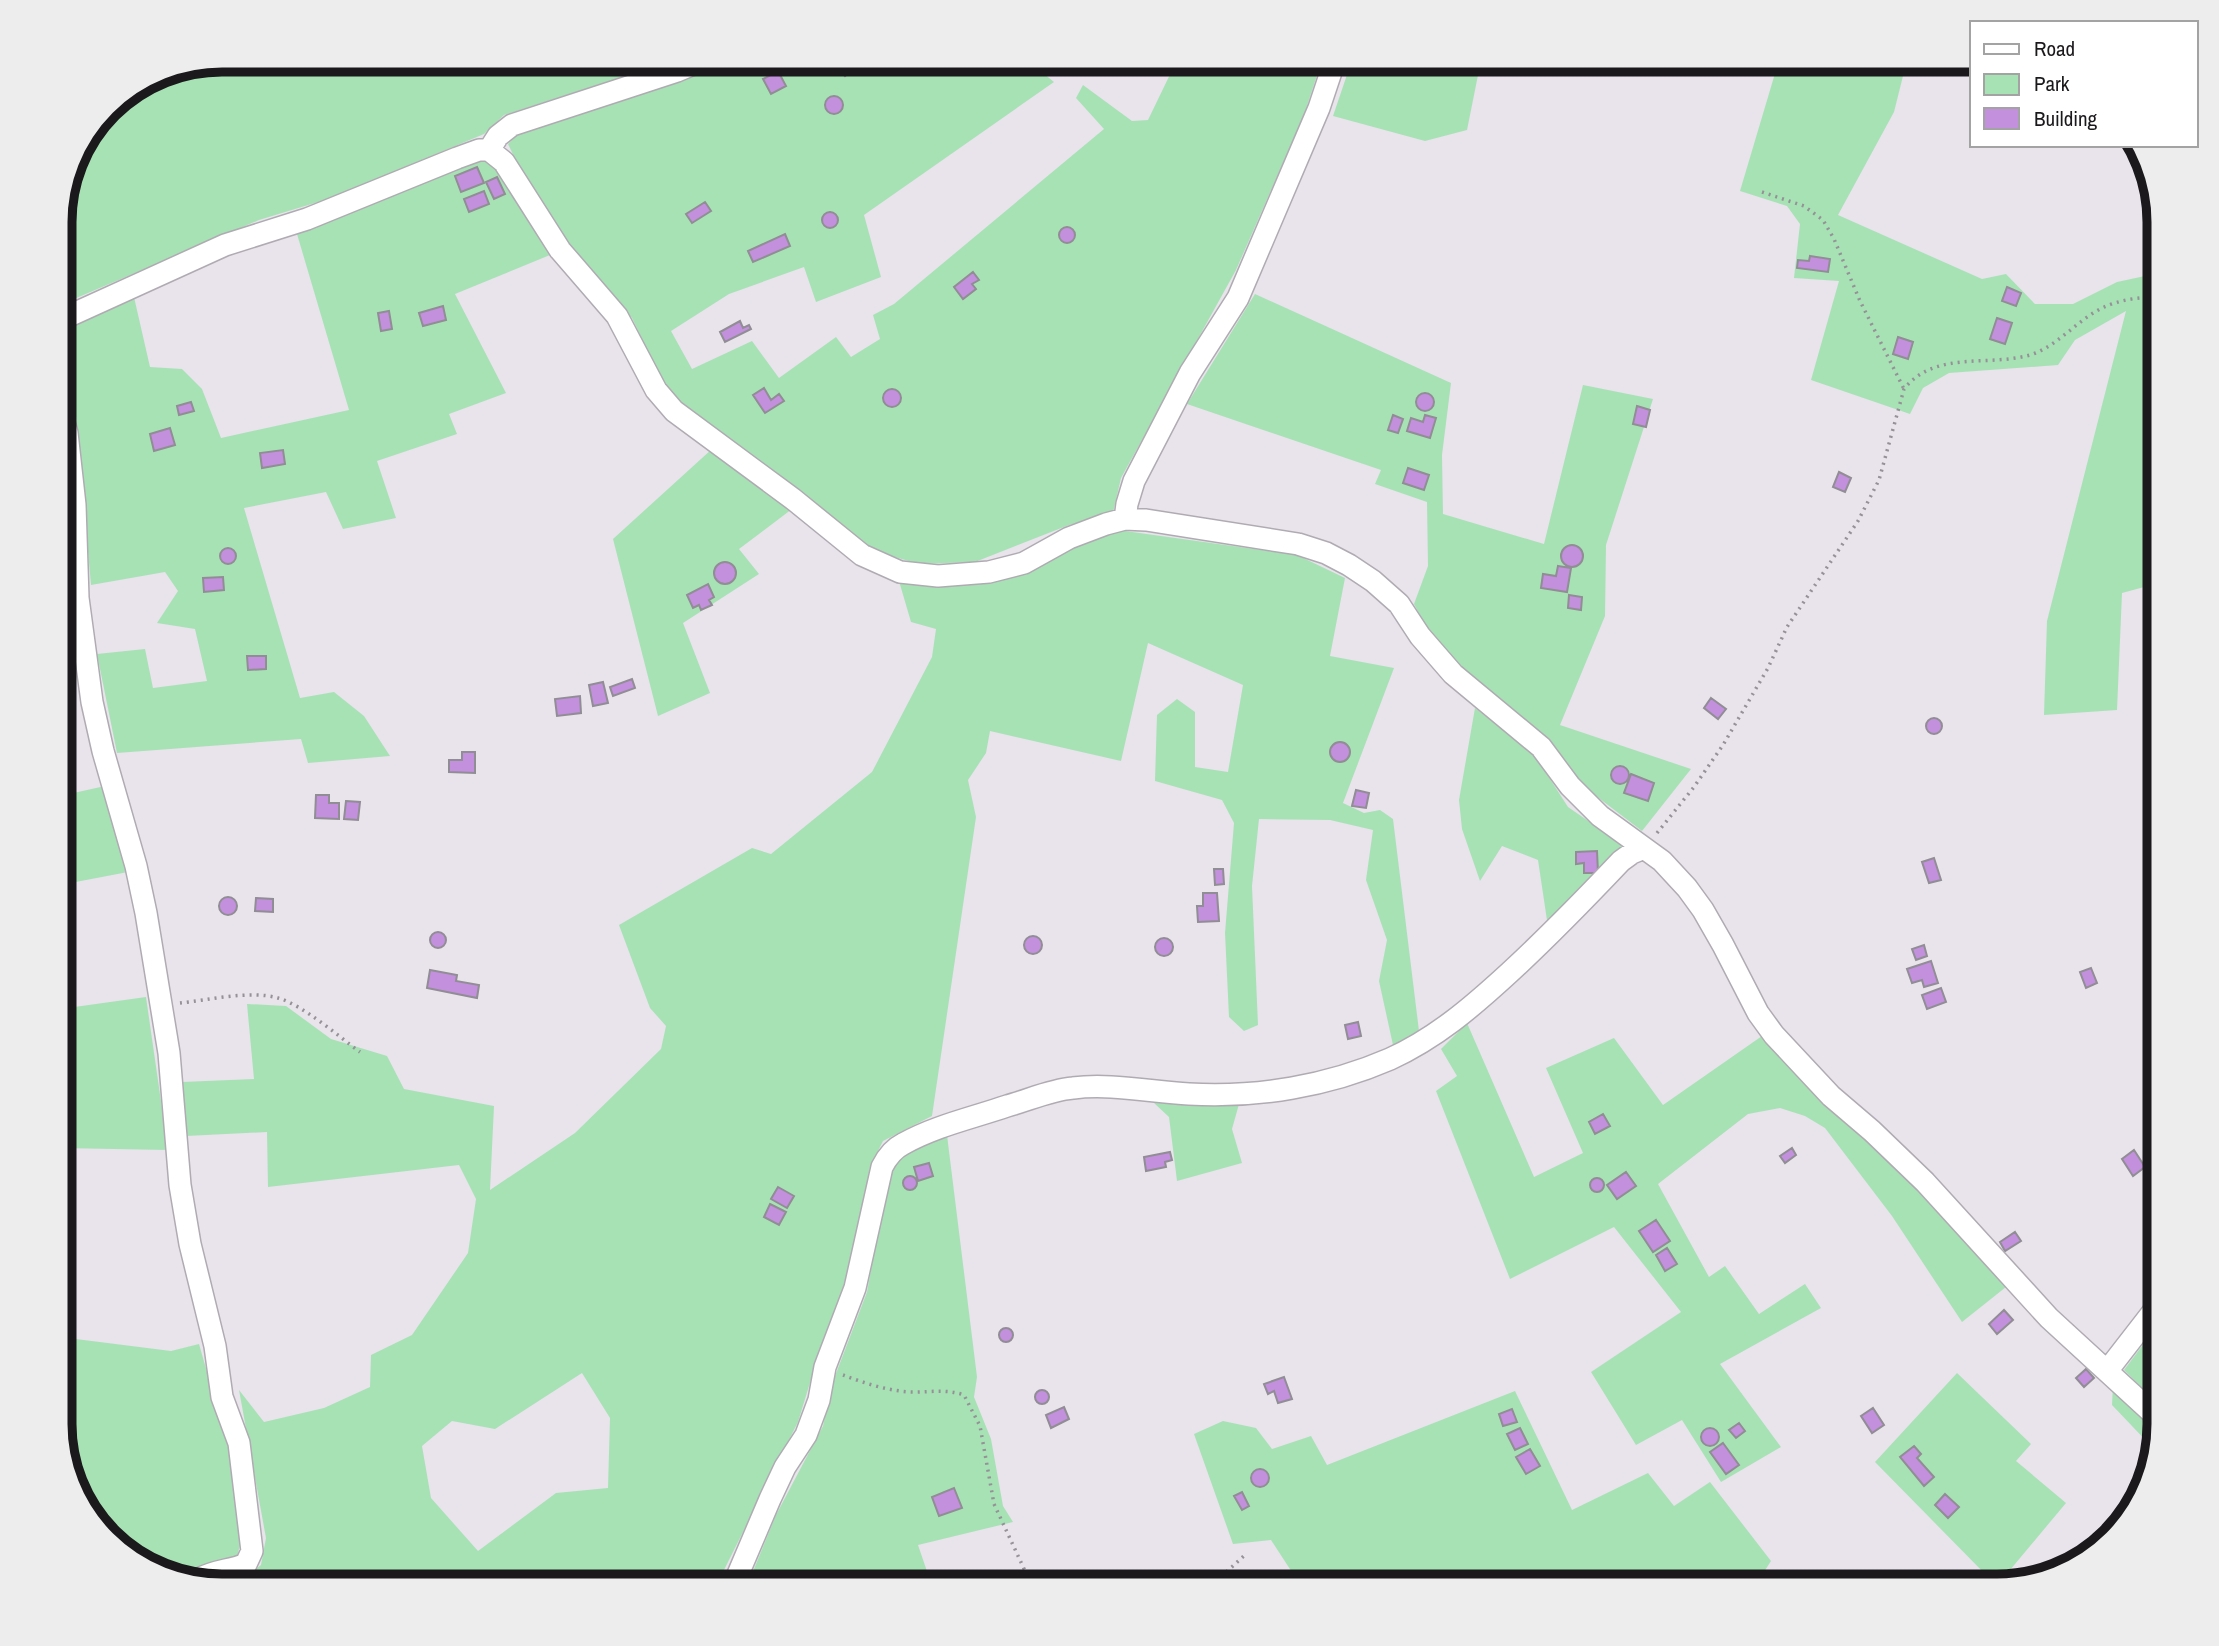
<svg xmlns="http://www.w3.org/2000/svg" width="2219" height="1646" viewBox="0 0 2219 1646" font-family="'Archivo Narrow',sans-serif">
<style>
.green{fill:#a7e2b5;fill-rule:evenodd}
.building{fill:#c290dd;stroke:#918d94;stroke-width:2}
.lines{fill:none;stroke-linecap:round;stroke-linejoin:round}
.minor-casing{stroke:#b0abb3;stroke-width:24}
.path{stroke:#959197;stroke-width:3.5;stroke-dasharray:2 5;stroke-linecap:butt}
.minor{stroke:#fff;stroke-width:21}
.rim{fill:none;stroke:#1b191c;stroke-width:9}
</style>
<rect width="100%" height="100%" fill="#e9e3ec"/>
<path class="green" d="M222,60H383L388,75L434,60H675L504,115L484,134L328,199L259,220L60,305V211L76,150L115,100L160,72Z
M727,60H1027L1054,82L864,215L881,277L816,302L804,267L729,294L671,331L692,369L752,341L779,378L836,337L851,357L880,339L873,315L894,304L1104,129L1076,98L1083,85L1132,121L1148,120L1177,60H1322L1304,115L1236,270L1121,478L1113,513L1069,525L975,562L919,564L874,551L686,408L664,385L632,318L580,260L524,177L508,144L519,133L724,65Z
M1352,60H1481L1467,130L1425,141L1333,116Z
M1779,60H1907L1894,112L1838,215L1982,279L2006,274L2035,304H2073L2117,282L2159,273V583L2122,593L2117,710L2044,715L2047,621L2126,311L2075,340L2058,365L1949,373L1923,388L1910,414L1811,380L1839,281L1794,278L1800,224L1787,206L1740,191Z
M485,159L505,177L550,255L455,294L506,393L449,414L457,434L377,461L396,518L343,529L326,492L244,508L300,698L334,692L364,716L390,756L308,763L301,739L117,753L97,654L145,649L153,688L207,681L195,629L157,623L178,591L165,572L91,585L76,416L60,379V328L134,297L150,367L182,369L202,389L221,438L349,410L297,234L406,186Z
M1255,294L1451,383L1442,455L1443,514L1544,544L1583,385L1653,399L1606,545L1605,616L1560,725L1691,769L1642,831L1583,786L1473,682L1433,640L1414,604L1428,566L1427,502L1375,484L1381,470L1187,404Z
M712,449L792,509L739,549L759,574L683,623L710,693L658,716L613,539Z
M60,482L67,531L69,593L60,594Z
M1118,530L1297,555L1345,578L1330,656L1394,668L1343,803L1364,813L1380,810L1393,819L1419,1031L1393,1045L1379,981L1387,940L1366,880L1373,830L1330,820L1259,819L1252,886L1258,1025L1244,1031L1229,1017L1225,933L1234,823L1222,800L1155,781L1157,715L1177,699L1195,712V767L1228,772L1243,685L1148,643L1121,761L990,731L986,753L968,780L976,817L932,1116L883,1141L870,1167L848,1287L824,1337L798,1422L716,1586H222L211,1583L243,1579L261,1565L266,1538L239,1390L264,1422L324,1408L370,1387L371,1355L412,1335L468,1253L476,1199L459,1165L268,1187L267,1132L186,1136L182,1082L254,1079L247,1004L286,1006L331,1039L387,1056L404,1089L494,1106L490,1190L575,1133L661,1049L666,1026L650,1008L619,925L752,848L771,854L872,772L932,657L936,629L911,622L899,581L1073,545ZM582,1373L610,1418L608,1488L556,1493L478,1551L431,1498L422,1446L452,1421L495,1429Z
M1475,708L1534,754L1568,807L1626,847L1548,927L1538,860L1502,846L1480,881L1462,829L1459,800Z
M105,786L128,872L60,885V796Z
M146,997L168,1150L60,1148V1009Z
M1467,1023L1534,1177L1583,1153L1546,1068L1614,1038L1663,1105L1762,1036L1878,1145L2006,1287L1962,1322L1892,1216L1825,1128L1805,1116L1780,1108L1748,1114L1658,1184L1709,1277L1725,1266L1759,1314L1805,1284L1821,1308L1720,1364L1781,1447L1721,1482L1682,1420L1636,1445L1591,1372L1681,1312L1614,1227L1510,1279L1436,1091L1457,1076L1441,1049Z
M1154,1103L1239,1104L1232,1129L1242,1163L1177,1181L1169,1117Z
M947,1135L977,1377L974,1397L991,1439L1003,1506L1013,1522L918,1545L932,1586H747L776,1515L823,1426L832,1384L867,1292L889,1172L905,1154Z
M60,1337L171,1351L199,1344L226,1438L244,1529L237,1557L188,1575L123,1553L76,1496L60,1434Z
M2145,1342L2159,1354V1405L2124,1370Z
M1957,1373L2031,1444L2016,1461L2066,1503L2010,1570L2021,1581L1988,1586V1577L1875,1462Z
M2113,1385L2158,1428L2152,1447L2112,1405Z
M1515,1391L1572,1510L1648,1473L1674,1506L1710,1482L1771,1561L1762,1575L1773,1586H1301L1271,1540L1233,1544L1194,1434L1223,1421L1256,1428L1272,1449L1311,1436L1327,1465Z"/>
<path class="building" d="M830,60H863L845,76Z
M778,71L786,86L771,94L763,79Z
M825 105a9 9 0 1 1 18 0a9 9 0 1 1-18 0Z
M477,167L484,183L461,192L455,176Z
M497,177L505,194L494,199L486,182Z
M484,191L489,204L469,212L464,199Z
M705,202L711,211L692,223L686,214Z
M822 220a8 8 0 1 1 16 0a8 8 0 1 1-16 0Z
M1059 235a8 8 0 1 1 16 0a8 8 0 1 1-16 0Z
M785,234L790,246L753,262L748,251Z
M1810,256L1830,259L1828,272L1797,268L1798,260L1809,261Z
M973,272L979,280L972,284L976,289L963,299L954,287Z
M2007,287L2021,293L2016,306L2002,301Z
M443,306L446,320L423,326L419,313Z
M389,311L392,329L381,331L378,313Z
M1997,318L2012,323L2005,344L1990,339Z
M740,321L743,328L749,325L751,329L725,342L720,332Z
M1898,337L1913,342L1908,359L1893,354Z
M764,388L771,400L779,394L784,401L765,413L753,395Z
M883 398a9 9 0 1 1 18 0a9 9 0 1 1-18 0Z
M1416 402a9 9 0 1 1 18 0a9 9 0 1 1-18 0Z
M191,402L194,411L179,415L177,406Z
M1637,406L1650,410L1646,427L1633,424Z
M1393,415L1403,419L1398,433L1388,430Z
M1425,415L1436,418L1430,438L1407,431L1411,418L1423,422Z
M170,428L175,445L154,451L150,434Z
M283,450L285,464L262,468L260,453Z
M1408,468L1429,475L1424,490L1403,483Z
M1839,472L1851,478L1845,492L1833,487Z
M1561 556a11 11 0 1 1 22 0a11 11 0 1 1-22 0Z
M220 556a8 8 0 1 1 16 0a8 8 0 1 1-16 0Z
M714 573a11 11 0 1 1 22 0a11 11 0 1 1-22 0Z
M1558,566L1571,568L1567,592L1541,588L1543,574L1556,576Z
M223,577L224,590L204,592L203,578Z
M708,584L714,597L709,600L712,605L701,610L699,605L693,608L687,595Z
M1569,595L1582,597L1581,610L1568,608Z
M247,656H266V669L248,670Z
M632,679L635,688L613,696L610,687Z
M603,682L608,703L593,706L589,685Z
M580,696L581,713L557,716L555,699Z
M1711,698L1726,709L1718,719L1704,708Z
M1926 726a8 8 0 1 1 16 0a8 8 0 1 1-16 0Z
M1330 752a10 10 0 1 1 20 0a10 10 0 1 1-20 0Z
M462,752H475V773L449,772V760H462Z
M1611 775a9 9 0 1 1 18 0a9 9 0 1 1-18 0Z
M1631,774L1654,783L1648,801L1624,793Z
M1356,790L1369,793L1366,808L1352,806Z
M316,795H329V803H339V819L315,818Z
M346,801L360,802L358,820L344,819Z
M1597,851L1598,873H1584V863L1576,864V852Z
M1934,858L1941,880L1929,883L1922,862Z
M1214,869H1223L1224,884L1215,885Z
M1203,893H1217L1219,921L1198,922L1197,906H1203Z
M219 906a9 9 0 1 1 18 0a9 9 0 1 1-18 0Z
M256,898L273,899V912L255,911Z
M430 940a8 8 0 1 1 16 0a8 8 0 1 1-16 0Z
M1024 945a9 9 0 1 1 18 0a9 9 0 1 1-18 0Z
M1155 947a9 9 0 1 1 18 0a9 9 0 1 1-18 0Z
M1924,945L1927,956L1916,960L1912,949Z
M1931,961L1938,983L1924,987L1922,980L1912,983L1907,969Z
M2091,968L2097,983L2086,988L2080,972Z
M430,970L457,975L456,981L479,985L477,998L427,988Z
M1941,988L1946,1002L1927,1009L1922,995Z
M1358,1022L1361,1036L1348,1039L1345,1025Z
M1603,1114L1610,1126L1595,1134L1589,1122Z
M1792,1148L1796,1155L1785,1163L1780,1156Z
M2134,1150L2145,1167L2133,1176L2122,1159Z
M1170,1152L1172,1160L1165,1162L1166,1167L1146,1171L1144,1157Z
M929,1163L933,1176L918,1181L914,1167Z
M1626,1172L1636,1186L1617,1199L1607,1185Z
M903 1183a7 7 0 1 1 14 0a7 7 0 1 1-14 0Z
M1590 1185a7 7 0 1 1 14 0a7 7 0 1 1-14 0Z
M778,1187L794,1196L787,1208L771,1199Z
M770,1204L786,1212L779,1225L764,1217Z
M1656,1220L1670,1241L1653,1252L1639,1231Z
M2015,1232L2021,1241L2005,1251L2000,1242Z
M1667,1248L1677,1264L1665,1271L1656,1255Z
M2004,1310L2013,1320L1997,1334L1989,1324Z
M999 1335a7 7 0 1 1 14 0a7 7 0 1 1-14 0Z
M2086,1369L2094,1378L2084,1387L2076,1378Z
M1284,1377L1292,1399L1278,1403L1274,1391L1268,1394L1264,1384Z
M1035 1397a7 7 0 1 1 14 0a7 7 0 1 1-14 0Z
M1064,1407L1069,1419L1051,1428L1046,1415Z
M1873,1408L1884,1425L1872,1433L1861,1416Z
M1512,1409L1517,1422L1503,1426L1499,1414Z
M1739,1423L1745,1431L1736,1438L1729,1430Z
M1520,1428L1528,1444L1515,1450L1507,1434Z
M1701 1437a9 9 0 1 1 18 0a9 9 0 1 1-18 0Z
M1723,1443L1739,1465L1726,1474L1710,1452Z
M1914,1446L1921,1454L1917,1458L1934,1477L1924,1486L1900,1457Z
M1530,1449L1540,1466L1526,1474L1516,1457Z
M1251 1478a9 9 0 1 1 18 0a9 9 0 1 1-18 0Z
M954,1488L962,1508L939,1516L932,1497Z
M1242,1492L1249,1506L1242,1510L1234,1496Z
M1945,1494L1959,1507L1948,1518L1935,1505Z"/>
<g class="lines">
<defs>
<path id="minor" d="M489,150L498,136L512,125L677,71L703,60
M60,320L225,245L307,219L457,158L479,150H489L504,162L560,250L617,316L656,390L674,411L793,499L862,555L900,572L938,576L989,572L1024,563L1069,538L1106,524L1125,519L1146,520L1298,544L1326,553L1349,565L1373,581L1399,604L1420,636L1453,674L1541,747L1570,786L1600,816L1662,861L1687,888L1703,910L1723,945L1758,1013L1774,1035L1831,1096L1872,1131L1925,1182L2049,1318L2159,1419
M60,407L67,433L75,505L78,598L92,702L103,751L136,866L146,913L169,1053L180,1185L190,1244L215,1346L222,1397L239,1443L252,1551L246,1564C230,1571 214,1570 199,1579
M1125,519L1127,504L1134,481L1190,373L1238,298L1319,108L1335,60
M2107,1371L2159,1304
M733,1586L770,1499L785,1467L806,1435L819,1400L825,1367L855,1288L882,1167C887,1157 893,1149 903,1144C935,1126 972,1118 1007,1106C1029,1100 1050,1090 1073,1088C1110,1083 1151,1092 1189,1094C1257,1098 1328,1086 1390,1059C1436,1038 1472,1007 1509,973C1548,937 1585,899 1621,861L1632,853L1644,848"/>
</defs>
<use href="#minor" class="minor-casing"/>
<path class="path" d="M1762,192L1804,206L1823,220L1834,239L1860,301L1904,389
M1657,833L1694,787L1723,745L1768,668L1787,627L1858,521L1879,480L1904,389C1935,350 1988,367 2030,355C2058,346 2076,321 2102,308C2119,300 2141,296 2159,298
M180,1003C208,1000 251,990 278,998C303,1005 338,1036 360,1052
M843,1375C864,1383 891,1392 914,1392C932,1392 947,1389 964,1395L980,1426L994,1504L1032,1586
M1211,1586L1246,1554"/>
<use href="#minor" class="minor"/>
</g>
<path d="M0 0H2219V1646H0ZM222 72H1997A150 150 0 0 1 2147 222V1424A150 150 0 0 1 1997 1574H222A150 150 0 0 1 72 1424V222A150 150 0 0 1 222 72Z" fill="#ededed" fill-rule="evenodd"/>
<path class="rim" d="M222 72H1997A150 150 0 0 1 2147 222V1424A150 150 0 0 1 1997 1574H222A150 150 0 0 1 72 1424V222A150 150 0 0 1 222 72Z"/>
<rect x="1970" y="21" width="228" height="126" fill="#ffffff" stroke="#a4a3a4" stroke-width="2"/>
<rect x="1984" y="44" width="35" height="10" fill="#ffffff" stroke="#a4a3a4" stroke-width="2"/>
<text x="2034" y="56" font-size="21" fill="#1b191c">Road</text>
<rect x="1984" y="74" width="35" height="21" fill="#a7e2b5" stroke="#a4a3a4" stroke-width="2"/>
<text x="2034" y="91" font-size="21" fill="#1b191c">Park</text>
<rect x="1984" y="108" width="35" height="21" fill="#c290dd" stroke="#a4a3a4" stroke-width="2"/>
<text x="2034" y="126" font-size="21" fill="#1b191c">Building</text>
</svg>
